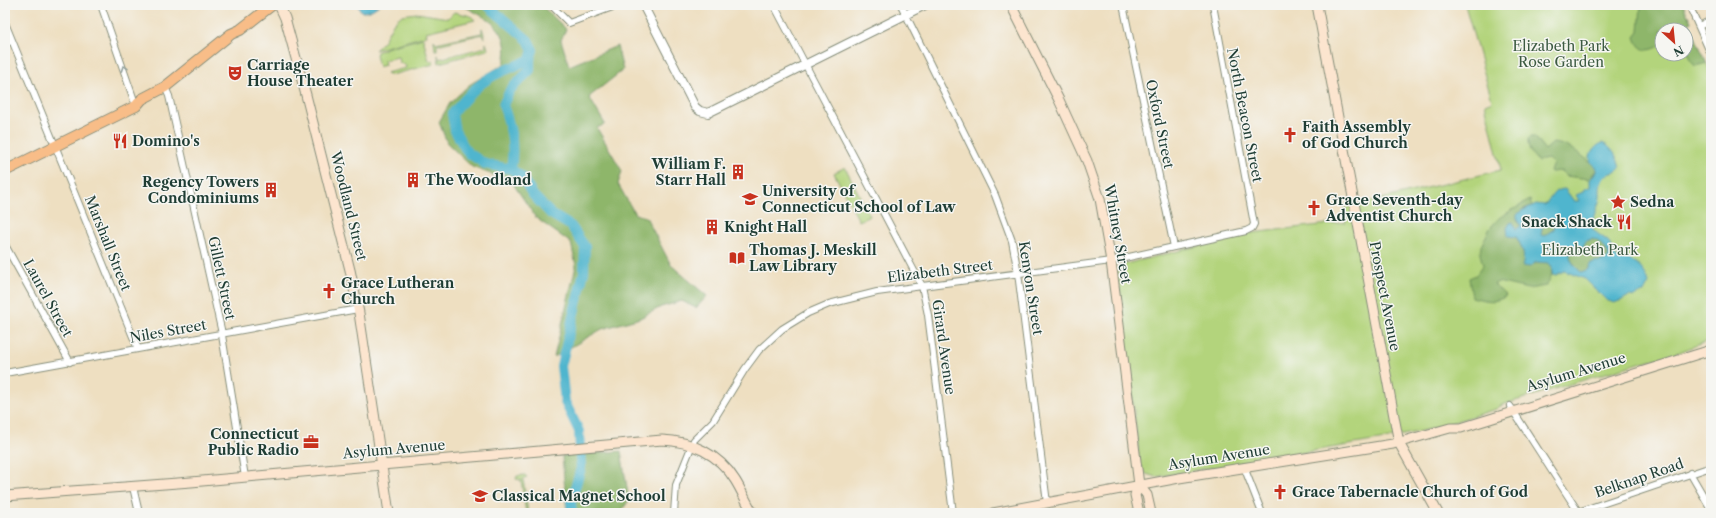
<svg xmlns="http://www.w3.org/2000/svg" width="1716" height="518" viewBox="0 0 1716 518" font-family="'Libre Caslon Text',serif">
<style>
.green{fill:#b3d47b;stroke:#698858;fill-rule:evenodd}
.forest{fill:#8eb66b;stroke:#567a50}
.water{fill:#50b5ce;stroke:#387981;fill-rule:evenodd}
.lines{fill:none;stroke-linecap:round;stroke-linejoin:round}
.river{stroke:#50b5ce;stroke-width:10}
.minor-casing{stroke:#868e7a;stroke-width:8}
.tertiary-casing{stroke:#868e7a;stroke-width:10}
.secondary-casing{stroke:#868e7a;stroke-width:11}
.primary-casing{stroke:#868e7a;stroke-width:12}
.minor{stroke:#fff;stroke-width:6}
.tertiary{stroke:#fff;stroke-width:8}
.secondary{stroke:#fce5cf;stroke-width:9}
.primary{stroke:#f8bd88;stroke-width:10}
.oneway{stroke:#8f9e9a}
.labels{text-anchor:middle;dominant-baseline:central;stroke-width:3;stroke-linejoin:round;paint-order:stroke}
.park-label{font-size:14px;fill:#3d5b42;stroke:#f6f6f2}
.poi-label{font-size:14px;font-weight:bold;fill:#1f3d34;stroke:#f6f6f2;text-anchor:start}
.street-label{font-size:14px;fill:#1f3d34;stroke:#f6f6f2}
</style>
<rect width="100%" height="100%" fill="#f6f6f2"/>
<filter id="ink" filterUnits="userSpaceOnUse"><feTurbulence type="fractalNoise" baseFrequency=".025" numOctaves="2"/><feDisplacementMap in="SourceGraphic" scale="8" xChannelSelector="R" yChannelSelector="G"/><feConvolveMatrix kernelMatrix="1 2 1 2 8 2 1 2 1" color-interpolation-filters="sRGB"/></filter>
<filter id="wash" filterUnits="userSpaceOnUse"><feTurbulence type="fractalNoise" baseFrequency=".012" numOctaves="4" result="noise"/><feDisplacementMap in="SourceGraphic" scale="16" xChannelSelector="R" yChannelSelector="G"/><feGaussianBlur stdDeviation="0.9" result="paint"/><feColorMatrix in="noise" values="0 0 0 0 0 0 0 0 0 0 0 0 0 0 0 0 0 1.4 0 .05"/><feComposite in="paint" operator="in"/></filter>
<g filter="url(#wash)">
<rect width="100%" height="100%" fill="#eedfc1"/>
<path class="green" d="M1465,5H1683L1691,22L1689,24L1711,73V340C1690,347 1670,358 1649,360L1502,405L1496,409L1435,428L1385,439L1156,477L1146,474L1140,464L1117,266L1251,233L1346,222L1344,208L1501,170L1485,104L1492,101ZM1662,30H1686V54H1662Z
M454,12L471,16L475,20L426,32L427,35L422,37L375,50L383,42L394,22L402,15L417,13L448,18Z
M482,28L485,38L482,34L437,45V50H435L434,40L436,43L482,33Z
M423,38L429,61H432L434,64L391,75L386,73L406,68L405,64L400,63L398,57L384,60L385,65L379,67L376,55L377,52L389,47Z
M486,43L488,49L487,50L439,63L438,55L439,59L486,47Z
M845,167L870,216L859,221L834,173Z
M525,475L527,477L523,479L528,513H526L521,480L516,479L517,476Z"/>
<path class="forest" d="M462,5H541L566,29L561,40L569,66L617,46L623,70L589,97L605,124L597,128L622,171L618,184L635,214L646,217L671,265L707,296L696,308L682,301L661,307L640,318L602,329L554,357L576,266L571,243L536,218L512,182L472,167L447,143L439,122L450,103L469,85L504,64C512,28 489,20 462,5Z
M1641,5H1683L1691,22L1689,24L1707,63L1695,66C1687,55 1686,43 1686,30H1662V45C1649,52 1640,53 1635,37L1639,32Z
M1531,137H1535L1545,150L1553,143C1572,145 1582,156 1596,167V170L1589,179L1566,176L1561,171L1551,172L1550,170L1553,164L1548,159L1538,161C1532,156 1527,147 1528,139Z
M1530,200L1532,206L1523,209L1517,218L1521,226L1516,229L1513,224L1509,236L1516,237C1522,246 1526,256 1523,266C1534,267 1536,259 1550,263C1554,271 1551,279 1546,286L1528,289L1498,282L1494,284L1506,296C1495,304 1484,300 1472,297L1469,278L1476,275L1483,265L1480,254L1481,246L1490,228L1500,217Z
M1548,220L1555,226L1554,229L1544,236L1541,235L1543,223Z
M1592,239C1602,240 1608,248 1607,258C1600,264 1591,260 1587,270L1581,272C1575,267 1569,260 1570,253L1576,248H1583L1586,241Z
M621,451L629,500L620,513H567L562,456Z"/>
<path class="water" d="M357,5H379C374,9 369,12 362,12Z
M1602,143C1612,146 1618,158 1620,168C1616,174 1608,172 1604,178C1597,185 1602,194 1599,202C1596,211 1591,219 1593,230L1608,241L1616,257L1618,258L1625,257C1637,264 1645,269 1649,283L1644,293L1638,294L1635,297L1629,296L1622,300L1614,303L1606,300L1585,279L1564,271L1556,275L1552,274V268L1549,263L1536,262L1530,267L1522,266C1526,256 1522,246 1516,237L1508,236L1507,228L1510,223L1513,222L1516,229L1521,226L1517,218V215L1521,211L1536,204L1545,205C1552,198 1552,189 1565,189L1574,201H1579L1576,195L1583,192L1584,189L1590,187V180L1597,170L1596,167L1591,163C1587,155 1595,146 1602,143ZM1548,220L1555,226L1554,229L1544,236L1541,235L1543,223ZM1592,239C1600,240 1614,254 1604,260C1601,262 1596,261 1591,263L1587,270L1581,272C1575,267 1569,260 1570,253L1576,248L1582,249L1586,241Z"/>
<g class="lines">
<path class="river" d="M487,5L528,40L533,50L530,59C518,66 505,69 493,76C476,85 464,100 452,114L455,131L467,152L485,164L511,169L521,176L533,195L551,214L571,226L585,247L584,272L561,366L565,402L579,431L581,468L571,501L572,513
M511,169C515,145 511,127 503,105L510,90L530,70V59"/>
</g>
</g>
<g filter="url(#ink)">
<g class="lines">
<defs>
<path id="minor" d="M101,5L136,106
M551,5L569,23L618,5
M774,5L922,286L928,315L953,513
M901,5L995,195L1012,241L1018,273L1047,503
M1123,5L1174,247
M1689,5L1711,54
M5,23L138,349
M1699,26L1711,20
M5,44L12,40
M165,87L169,96L221,329L245,477
M5,245L70,362
M5,373L358,309
M1510,406L1579,513
M1244,467L1262,513
M1690,473L1711,509
M133,487L139,513
M674,513L676,485L694,440L713,421L745,369L759,350L782,329L808,313L829,304L877,292L1111,261L1246,231L1252,228L1254,224L1213,5
M1575,513L1711,467"/>
<path id="tertiary" d="M643,5L695,107L700,111L708,113L925,5"/>
<path id="secondary" d="M279,5L285,18L306,95L350,270L359,313L389,513
M1011,5L1059,100L1087,161L1100,199L1111,261L1139,485L1135,495L1139,513
M1317,5L1399,443L1438,513
M1139,485L1147,495L1151,513
M5,496L191,482L662,440C691,441 719,454 735,480C742,491 746,502 753,513
M993,513L1179,478L1393,444L1450,428H1461L1711,350"/>
<path id="primary" d="M5,171L136,106L142,99L165,87L231,34L240,30L272,5"/>
</defs>
<use href="#minor" class="minor-casing"/>
<use href="#tertiary" class="tertiary-casing"/>
<use href="#secondary" class="secondary-casing"/>
<use href="#primary" class="primary-casing"/>
<use href="#minor" class="minor"/>
<use href="#tertiary" class="tertiary"/>
<use href="#secondary" class="secondary"/>
<use href="#primary" class="primary"/>
</g>
<defs><path id="oneway-chevron" d="M-2-3.5L2.5 0L-2 3.5" fill="none" stroke-width="1.6" stroke-linecap="round" stroke-linejoin="round"/></defs>
<use class="oneway" href="#oneway-chevron" transform="translate(124 68) rotate(-110)"/>
</g>
<defs>
<symbol id="theatre-bare" viewBox="-9 -9 18 18"><path d="M-5-5.5Q0-4 5-5.5V0Q5 5 0 6Q-5 5-5 0ZM-3.3-2.5H-1v1.5H-3.3ZM1-2.5H3.3v1.5H1ZM-2.8 1Q0 5.5 2.8 1Z" fill="#c8321e" stroke="#f6f6f2" stroke-width="2.5" paint-order="stroke"/></symbol>
<symbol id="church-bare" viewBox="-9 -9 18 18"><path d="M-1.2-6h2.4v3.5h3.3v2.4h-3.3V6h-2.4V-.1h-3.3v-2.4h3.3Z" fill="#c8321e" stroke="#f6f6f2" stroke-width="2.5" paint-order="stroke"/></symbol>
<symbol id="restaurant-bare" viewBox="-9 -9 18 18"><path d="M-5-6h1v4h1v-4h1v4h1v-4h1v5L-1.5 .5V6h-2V.5L-5-1ZM5-6V6H3V1.5H1.5Q1.5-4 5-6Z" fill="#c8321e" stroke="#f6f6f2" stroke-width="2.5" paint-order="stroke"/></symbol>
<symbol id="building-bare" viewBox="-9 -9 18 18"><path d="M-4-6H4V6H1V3H-1V6H-4ZM-2.5-4.3h1.7v1.8h-1.7ZM.8-4.3h1.7v1.8H.8ZM-2.5-1h1.7V.8h-1.7ZM.8-1h1.7V.8H.8Z" fill="#c8321e" stroke="#f6f6f2" stroke-width="2.5" paint-order="stroke"/></symbol>
<symbol id="university-bare" viewBox="-9 -9 18 18"><path d="M0-5L7-2L0 1L-7-2ZM-4 1L0 2.5L4 1V4Q0 6-4 4Z" fill="#c8321e" stroke="#f6f6f2" stroke-width="2.5" paint-order="stroke"/></symbol>
<symbol id="sight-bare" viewBox="-9 -9 18 18"><path d="M0-6L1.8-2.2L6-1.7L2.9 1.2L3.7 5.4L0 3.3L-3.7 5.4L-2.9 1.2L-6-1.7L-1.8-2.2Z" fill="#c8321e" stroke="#f6f6f2" stroke-width="2.5" paint-order="stroke"/></symbol>
<symbol id="library-bare" viewBox="-9 -9 18 18"><path d="M-6-4Q-3-5.5-.7-3.5V5Q-3 3-6 4ZM6-4Q3-5.5 .7-3.5V5Q3 3 6 4Z" fill="#c8321e" stroke="#f6f6f2" stroke-width="2.5" paint-order="stroke"/></symbol>
<symbol id="office-bare" viewBox="-9 -9 18 18"><path d="M-6-3h4V-5.5h4V-3h4V5H-6ZM-1-4.5V-3h2v-1.5ZM-6 0V1H6V0Z" fill="#c8321e" stroke="#f6f6f2" stroke-width="2.5" paint-order="stroke"/></symbol>
<symbol id="school-bare" viewBox="-9 -9 18 18"><path d="M0-5L7-2L0 1L-7-2ZM-4 1L0 2.5L4 1V4Q0 6-4 4Z" fill="#c8321e" stroke="#f6f6f2" stroke-width="2.5" paint-order="stroke"/></symbol>
</defs>
<g fill-rule="evenodd">
<use href="#theatre-bare" x="224" y="62" width="22" height="22"/>
<use href="#church-bare" x="1279" y="124" width="22" height="22"/>
<use href="#restaurant-bare" x="109" y="130" width="22" height="22"/>
<use href="#building-bare" x="727" y="161" width="22" height="22"/>
<use href="#building-bare" x="402" y="169" width="22" height="22"/>
<use href="#building-bare" x="260" y="179" width="22" height="22"/>
<use href="#university-bare" x="739" y="188" width="22" height="22"/>
<use href="#sight-bare" x="1607" y="191" width="22" height="22"/>
<use href="#church-bare" x="1303" y="197" width="22" height="22"/>
<use href="#restaurant-bare" x="1613" y="211" width="22" height="22"/>
<use href="#building-bare" x="701" y="216" width="22" height="22"/>
<use href="#library-bare" x="726" y="247" width="22" height="22"/>
<use href="#church-bare" x="318" y="280" width="22" height="22"/>
<use href="#office-bare" x="300" y="431" width="22" height="22"/>
<use href="#church-bare" x="1269" y="481" width="22" height="22"/>
<use href="#school-bare" x="469" y="485" width="22" height="22"/>
</g>
<g class="labels">
<g class="park-label">
<text x="1561" y="46">Elizabeth Park<tspan x="1561" dy="16">Rose Garden</tspan></text>
<text x="1590" y="250">Elizabeth Park</text>
</g>
<g class="poi-label">
<text x="247" y="65">Carriage<tspan x="247" dy="16">House Theater</tspan></text>
<text x="1302" y="127">Faith Assembly<tspan x="1302" dy="16">of God Church</tspan></text>
<text x="132" y="141">Domino's</text>
<text x="726" y="164" text-anchor="end">William F.<tspan x="726" dy="16">Starr Hall</tspan></text>
<text x="425" y="180">The Woodland</text>
<text x="259" y="182" text-anchor="end">Regency Towers<tspan x="259" dy="16">Condominiums</tspan></text>
<text x="762" y="191">University of<tspan x="762" dy="16">Connecticut School of Law</tspan></text>
<text x="1326" y="200">Grace Seventh-day<tspan x="1326" dy="16">Adventist Church</tspan></text>
<text x="1630" y="202">Sedna</text>
<text x="1612" y="222" text-anchor="end">Snack Shack</text>
<text x="724" y="227">Knight Hall</text>
<text x="749" y="250">Thomas J. Meskill<tspan x="749" dy="16">Law Library</tspan></text>
<text x="341" y="283">Grace Lutheran<tspan x="341" dy="16">Church</tspan></text>
<text x="299" y="434" text-anchor="end">Connecticut<tspan x="299" dy="16">Public Radio</tspan></text>
<text x="1292" y="492">Grace Tabernacle Church of God</text>
<text x="492" y="496">Classical Magnet School</text>
</g>
<g class="street-label">
<text transform="translate(1245 115) rotate(79)">North Beacon Street</text>
<text transform="translate(1160 124) rotate(78)">Oxford Street</text>
<text transform="translate(349 206) rotate(76)">Woodland Street</text>
<text transform="translate(1118 234) rotate(80)">Whitney Street</text>
<text transform="translate(108 243) rotate(68)">Marshall Street</text>
<text transform="translate(940 271) rotate(-7)">Elizabeth Street</text>
<text transform="translate(222 278) rotate(78)">Gillett Street</text>
<text transform="translate(1031 288) rotate(81)">Kenyon Street</text>
<text transform="translate(1385 296) rotate(79)">Prospect Avenue</text>
<text transform="translate(48 298) rotate(61)">Laurel Street</text>
<text transform="translate(168 331) rotate(-10)">Niles Street</text>
<text transform="translate(944 347) rotate(82)">Girard Avenue</text>
<text transform="translate(1576 372) rotate(-17)">Asylum Avenue</text>
<text transform="translate(394 449) rotate(-5)">Asylum Avenue</text>
<text transform="translate(1219 457) rotate(-9)">Asylum Avenue</text>
<text transform="translate(1639 478) rotate(-19)">Belknap Road</text>
</g>
</g>
<rect width="1716" height="518" fill="none" stroke="#f6f6f2" stroke-width="20"/>
<g transform="translate(1674 42) rotate(153)"><circle r="19" fill="#f6f6f2" stroke="#a0aca6"/>
<path d="M0-3L7 15L0 10L-7 15Z" fill="#c8321e"/>
<text y="-6" font-size="11" font-weight="bold" text-anchor="middle" fill="#1f3d34">N</text>
</g>
</svg>
